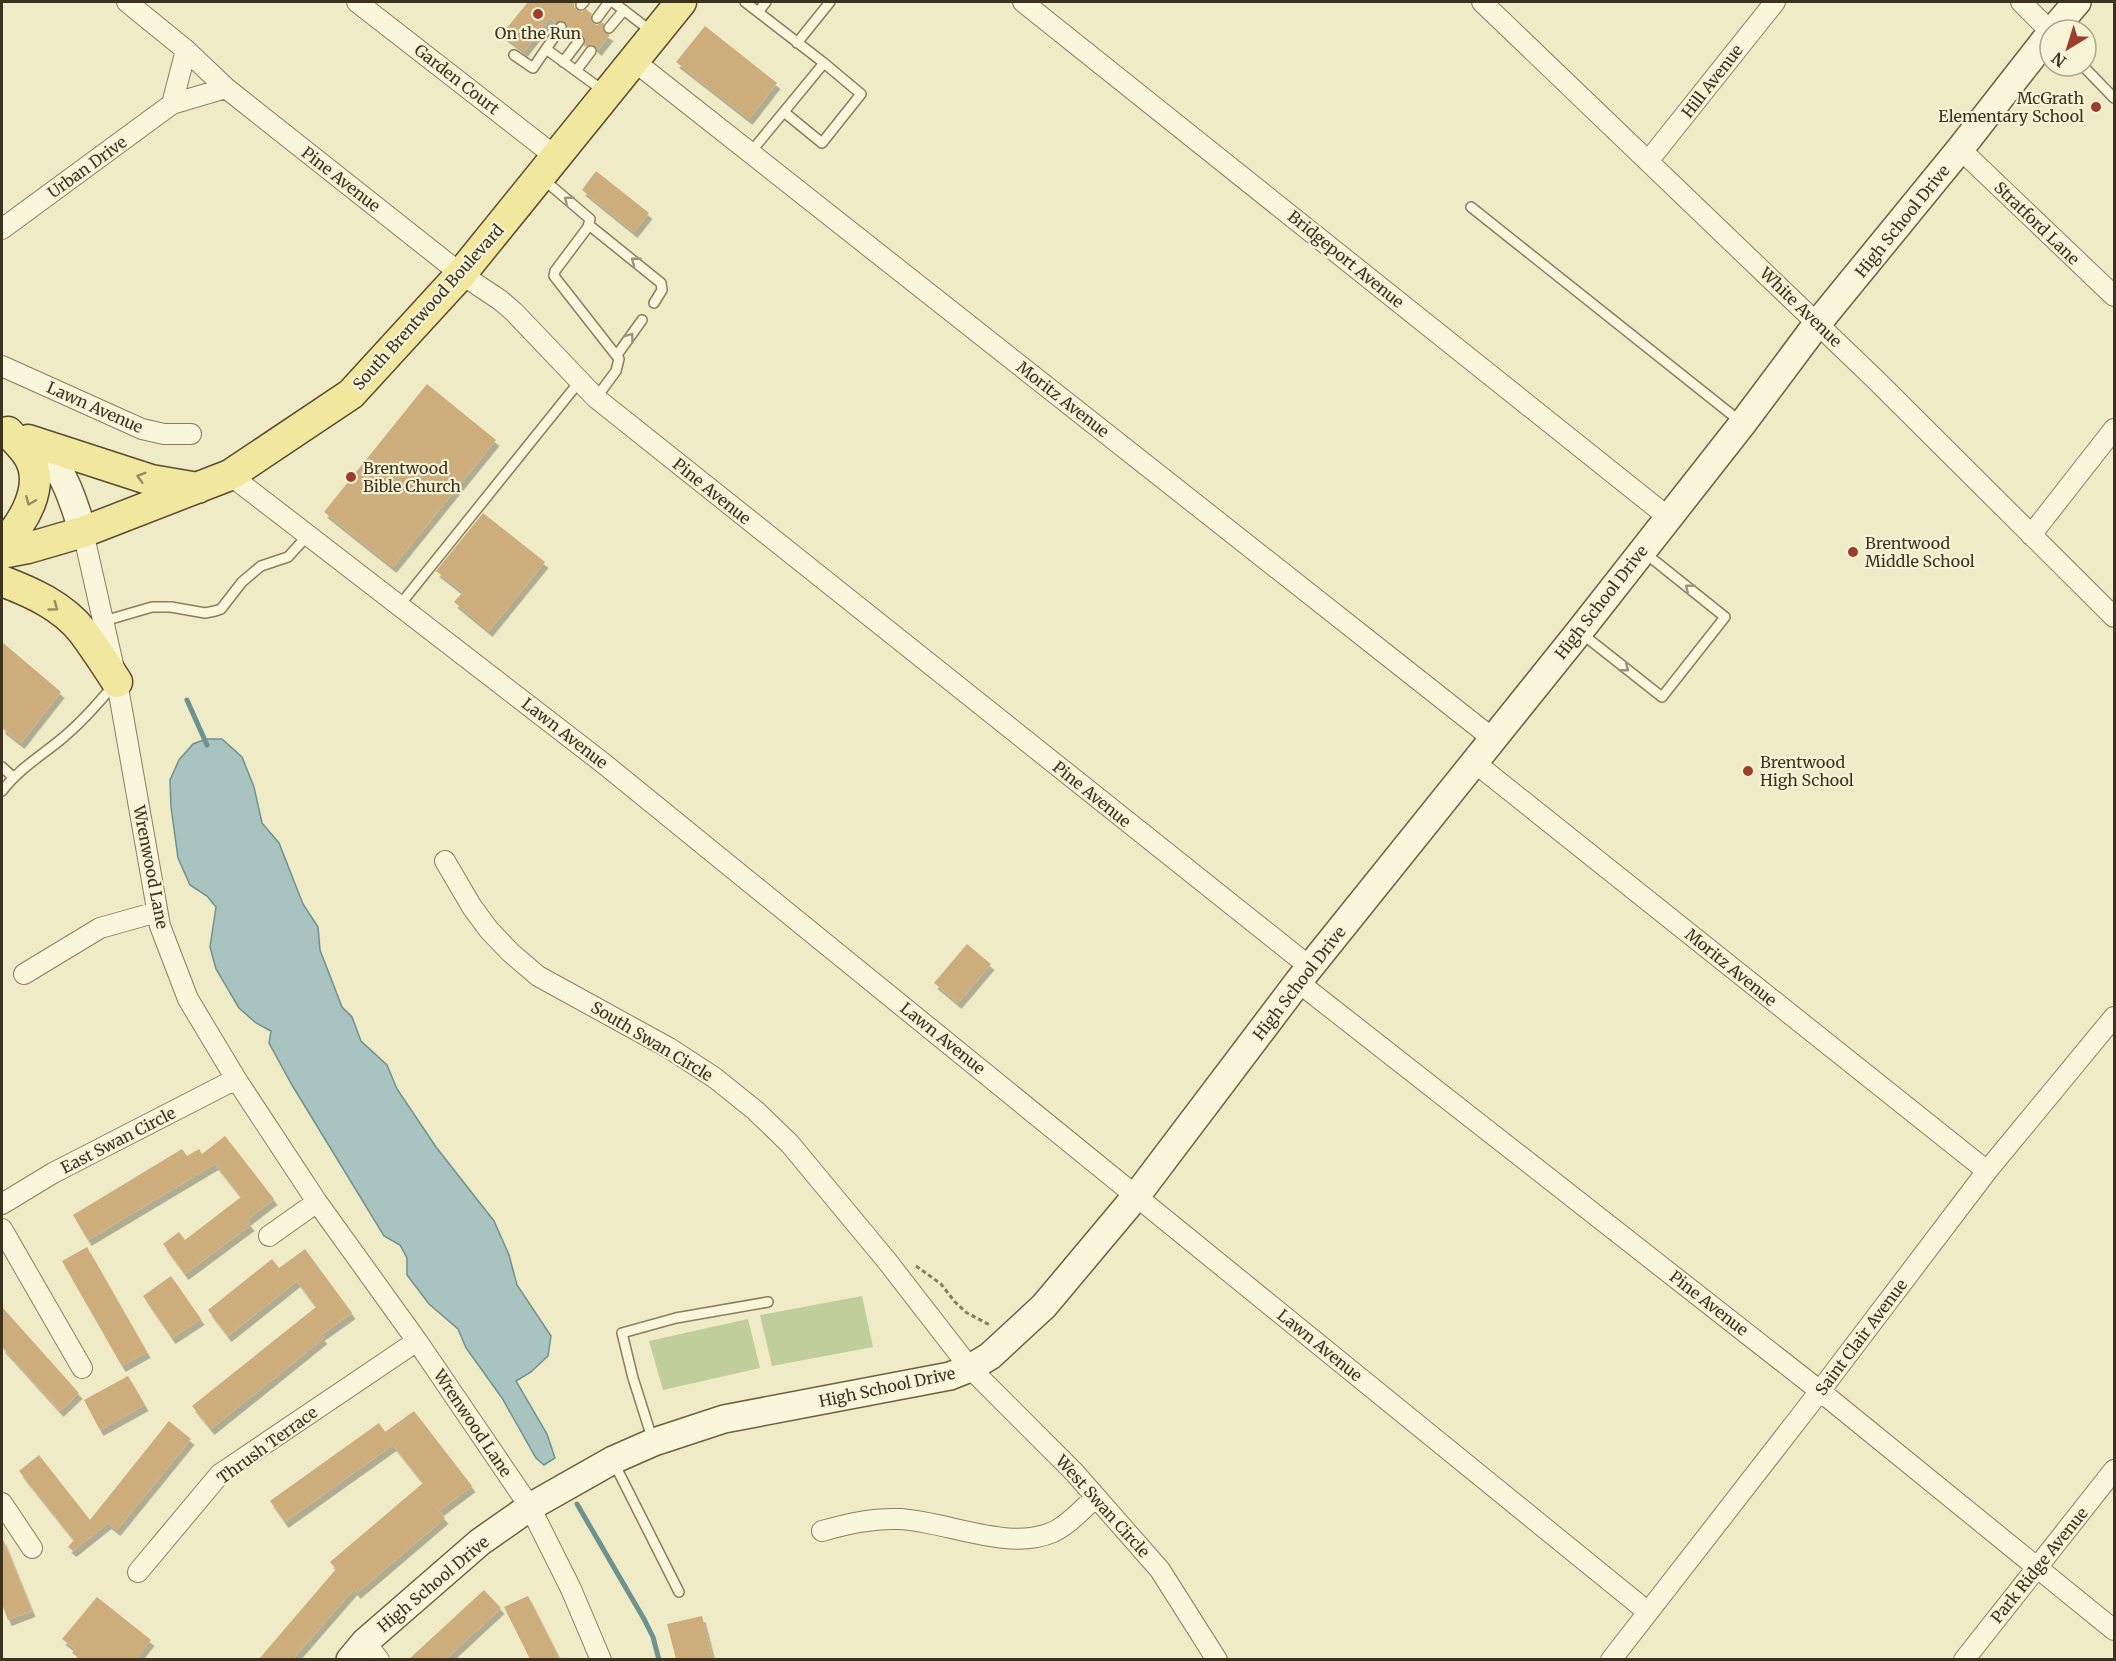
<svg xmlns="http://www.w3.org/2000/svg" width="2116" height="1661" viewBox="0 0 2116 1661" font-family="Merriweather,serif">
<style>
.green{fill:#bfce9a}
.water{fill:#a8c3c0;stroke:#6e9290;stroke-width:1.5}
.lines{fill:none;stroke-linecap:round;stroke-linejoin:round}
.stream{stroke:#6e9290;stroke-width:5}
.building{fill:#cead7c;filter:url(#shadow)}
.lane-casing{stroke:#8c7e5c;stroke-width:12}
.street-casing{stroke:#8c7e5c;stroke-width:22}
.secondary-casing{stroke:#6e5f3f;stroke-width:30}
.primary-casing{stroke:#5a4b30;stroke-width:33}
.path{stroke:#8c7e5c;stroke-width:3;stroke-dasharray:4.5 3;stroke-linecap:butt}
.lane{stroke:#faf6db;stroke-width:9}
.street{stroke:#faf6db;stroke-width:20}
.secondary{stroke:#faf6db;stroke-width:27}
.primary{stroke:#f2e79f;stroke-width:30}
.oneway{stroke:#9b947e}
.oneway2{stroke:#978c60}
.poi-dot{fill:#9c3e2b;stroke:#f6f3d7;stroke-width:2}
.labels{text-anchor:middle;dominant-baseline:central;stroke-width:4.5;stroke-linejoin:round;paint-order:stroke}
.poi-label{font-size:16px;fill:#3c3220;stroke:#f6f3d7;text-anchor:start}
.street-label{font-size:16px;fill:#3c3220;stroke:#f6f3d7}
</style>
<defs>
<filter id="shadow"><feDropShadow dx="3.5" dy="6" stdDeviation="0" flood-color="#0004"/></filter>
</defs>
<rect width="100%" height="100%" fill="#efebc7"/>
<path class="green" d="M862,1296L873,1347L772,1366L760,1315Z
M748,1319L760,1368L663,1390L649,1341Z"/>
<path class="water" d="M206,739H222L242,757L254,787L262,823L279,843L303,904L318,927L320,950L342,1007L352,1017L361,1041L387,1065L397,1089L436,1147L494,1221L509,1255L517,1285L551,1336L548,1356L531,1372L516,1381L547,1434L555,1458L544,1465L536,1458L502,1398L466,1348L458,1329L429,1304L407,1275V1258L400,1245L384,1236L292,1085L269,1043L271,1031L256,1023L239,1008L216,969L210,947L216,907L207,896L190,885L178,858L171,807L170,780L179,760L193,744Z"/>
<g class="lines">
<path class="stream" d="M187,700L207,745
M577,1504L644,1619L653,1637L659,1660"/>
</g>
<path class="building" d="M528,2H575L574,6L577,10L582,12L586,9L592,14L590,18L593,23L597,25L602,22L604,24L603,31L610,35L598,50L592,44L586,47L584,45L585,39L583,35H577L574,37L566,31L567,25L564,21L556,23L550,18L524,51L502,34Z
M705,26L777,83L749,119L676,62Z
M596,171L649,213L634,232L582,190Z
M427,384L496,440L393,567L324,512Z
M483,513L545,562L489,631L454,602L463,592L436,571Z
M2,642L61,692L21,743L2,728Z
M967,944L991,964L958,1003L934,983Z
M225,1136L274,1199L247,1220L251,1225L185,1274L163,1244L179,1232L185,1240L241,1197L215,1164L88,1240L73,1215L182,1149L187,1156L199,1149L202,1154Z
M87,1247L147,1352L122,1366L62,1261Z
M305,1249L352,1313L321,1335L324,1338L211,1429L192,1406L316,1307L297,1281L228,1336L208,1310L272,1259L279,1268Z
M171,1276L201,1319L172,1338L143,1296Z
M2,1307L79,1393L60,1411L2,1347Z
M128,1376L145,1405L100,1430L84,1400Z
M414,1411L472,1486L439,1511L445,1518L357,1593L354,1589L293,1659H259L336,1569L330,1562L423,1483L393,1445L285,1522L270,1501L379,1423L385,1432Z
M169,1421L191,1439L117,1530L108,1523L73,1551L68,1547L74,1540L19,1471L39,1455L90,1520Z
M2,1537L32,1611L8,1620L2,1604Z
M484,1590L501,1608L446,1659H409Z
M528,1596L560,1659H530L504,1607Z
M97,1597L151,1640L136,1659H80L72,1653L75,1649L62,1639Z
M702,1616L713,1659H676L667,1624Z"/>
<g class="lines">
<defs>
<path id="lane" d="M613,2L651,31
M745,2L824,63L750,153
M581,5L584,2
M758,12L766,2
M597,18L609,2
M609,28L624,10
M797,43L830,2
M546,49L605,92
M514,55L533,68L561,27
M563,62L579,41
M2083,66L2114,98
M576,71L591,51
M784,112L822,143L861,94L824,63
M543,179L590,219L588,227L555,271L554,276L619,359L616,371L596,398
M1471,207L1741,422
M589,225L661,283L662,290L654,303
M617,355L642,320
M399,606L579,382
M104,621L152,607H171L205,613L215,611L221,609L242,582L261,566L288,557L308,535
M1581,633L1662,697L1725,617L1645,553
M2,767L13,777
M2,791C18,770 39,757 59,741C80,724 98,704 115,683
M652,1438L633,1378L622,1333L676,1318L768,1302
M614,1463L679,1592"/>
<path id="street" d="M127,2L186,50L226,88L461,274L500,300L514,312L596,398L1310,967
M357,2L556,157
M1023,2L1668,517
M1482,2L1877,381L2114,617
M2021,2L2050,31
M634,61L1492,738
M172,104L186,50
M1960,149L2114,296
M1649,160L1775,2
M2,229L172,104L226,88
M2,366L142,429L164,434H191
M230,475L603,763L1648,1612
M83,532L117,682L160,926L188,999L236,1079L317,1202L417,1341L530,1507L571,1589L601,1660
M2031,535L2114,429
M1474,762L1987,1171
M445,861L472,907L489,930L510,952L538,976L669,1048L715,1078L756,1111L790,1144L887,1261L970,1368L1074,1472L1160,1570L1217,1660
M24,974L100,928L157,912
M1298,982L1820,1391L2114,1630
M2,1204L53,1173L236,1079
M2,1229L82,1368
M269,1236L317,1202
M2,1503L32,1548
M822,1531C847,1524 872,1518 899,1519C946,1521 1008,1552 1053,1532C1069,1525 1083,1508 1096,1497
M138,1572L220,1474L417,1341
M365,1642L379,1660
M1611,1660L1820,1391L1987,1171L2114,1017
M1964,1660L2114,1470"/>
<path id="secondary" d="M2053,30L2077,2
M27,440C64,464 70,492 83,532
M350,1660L365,1642L480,1542L530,1507L613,1460L654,1442L724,1419L950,1376L970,1368L990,1356L1044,1306L1137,1195L1298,982L1579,632L1743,423L1817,324L1960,149L2050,34"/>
<path id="primary" d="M28,440L151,480L198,488
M2,545C23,524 46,486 29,457C24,448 15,440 8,432
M2,553L28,548L83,532L230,475L351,394L461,274L681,2
M2,581C31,592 63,606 83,632C95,648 106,665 117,682"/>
</defs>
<use href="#lane" class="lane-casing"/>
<use href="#street" class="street-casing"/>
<use href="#secondary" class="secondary-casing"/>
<use href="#primary" class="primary-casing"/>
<path class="path" d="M916,1266L941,1284L955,1302L967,1313L990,1325"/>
<use href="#lane" class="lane"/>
<use href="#street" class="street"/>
<use href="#secondary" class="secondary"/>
<use href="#primary" class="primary"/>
</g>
<defs><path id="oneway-chevron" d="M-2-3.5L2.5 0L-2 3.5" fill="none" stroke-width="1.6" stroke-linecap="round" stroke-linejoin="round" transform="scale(1.5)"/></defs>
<g class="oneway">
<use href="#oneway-chevron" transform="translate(568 200) rotate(-141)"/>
<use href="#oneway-chevron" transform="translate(635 261) rotate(-142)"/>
<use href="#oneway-chevron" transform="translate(630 337) rotate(-54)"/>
<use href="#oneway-chevron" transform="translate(1689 588) rotate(-141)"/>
<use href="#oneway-chevron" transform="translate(1625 668) rotate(38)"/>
</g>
<g class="oneway2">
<use href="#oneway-chevron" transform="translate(141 477) rotate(-164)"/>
<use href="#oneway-chevron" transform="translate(30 501) rotate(113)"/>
<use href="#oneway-chevron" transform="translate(54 607) rotate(36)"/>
</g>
<g class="poi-dot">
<circle cx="538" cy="14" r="6"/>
<circle cx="2096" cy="107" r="6"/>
<circle cx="351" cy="477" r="6"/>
<circle cx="1853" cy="552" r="6"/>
<circle cx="1748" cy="771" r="6"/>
</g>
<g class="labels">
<g class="poi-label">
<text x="538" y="33" text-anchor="middle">On the Run</text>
<text x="2084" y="98" text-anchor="end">McGrath<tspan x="2084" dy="18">Elementary School</tspan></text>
<text x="363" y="468">Brentwood<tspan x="363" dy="18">Bible Church</tspan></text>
<text x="1865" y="543">Brentwood<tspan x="1865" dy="18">Middle School</tspan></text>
<text x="1760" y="762">Brentwood<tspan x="1760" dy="18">High School</tspan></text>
</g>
<g class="street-label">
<text transform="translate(457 79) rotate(38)">Garden Court</text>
<text transform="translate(1712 81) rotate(-52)">Hill Avenue</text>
<text transform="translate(87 167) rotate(-36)">Urban Drive</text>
<text transform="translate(341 179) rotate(38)">Pine Avenue</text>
<text transform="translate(1902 221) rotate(-51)">High School Drive</text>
<text transform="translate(2037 223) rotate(44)">Stratford Lane</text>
<text transform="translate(1346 259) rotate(39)">Bridgeport Avenue</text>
<text transform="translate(428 307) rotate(-48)">South Brentwood Boulevard</text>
<text transform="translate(1801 307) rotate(44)">White Avenue</text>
<text transform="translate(1063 399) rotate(38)">Moritz Avenue</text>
<text transform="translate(95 407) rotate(24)">Lawn Avenue</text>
<text transform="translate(712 491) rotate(39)">Pine Avenue</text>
<text transform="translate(1601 602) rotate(-52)">High School Drive</text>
<text transform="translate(565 733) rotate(38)">Lawn Avenue</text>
<text transform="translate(1092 794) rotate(39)">Pine Avenue</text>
<text transform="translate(151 867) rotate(79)">Wrenwood Lane</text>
<text transform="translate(1731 967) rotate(39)">Moritz Avenue</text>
<text transform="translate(1299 983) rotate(-52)">High School Drive</text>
<text transform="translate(943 1038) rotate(39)">Lawn Avenue</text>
<text transform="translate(652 1041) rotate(31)">South Swan Circle</text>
<text transform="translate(118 1140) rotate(-27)">East Swan Circle</text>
<text transform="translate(1709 1303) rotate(38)">Pine Avenue</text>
<text transform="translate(1861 1337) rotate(-53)">Saint Clair Avenue</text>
<text transform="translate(1320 1345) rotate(39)">Lawn Avenue</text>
<text transform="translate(887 1387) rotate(-12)">High School Drive</text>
<text transform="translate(473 1423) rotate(56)">Wrenwood Lane</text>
<text transform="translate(267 1445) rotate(-36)">Thrush Terrace</text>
<text transform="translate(1103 1506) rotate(48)">West Swan Circle</text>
<text transform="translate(2039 1565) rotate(-51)">Park Ridge Avenue</text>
<text transform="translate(433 1584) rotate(-40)">High School Drive</text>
</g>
</g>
<rect width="2116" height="1661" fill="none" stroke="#3c3220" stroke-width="6"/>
<g transform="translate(2068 48) rotate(218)"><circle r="28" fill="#f6f3d7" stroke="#aca68e" stroke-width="1.5"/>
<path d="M0-4.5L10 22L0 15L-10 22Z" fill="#9c3e2b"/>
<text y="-9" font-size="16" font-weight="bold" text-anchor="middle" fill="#3c3220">N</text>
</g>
</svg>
